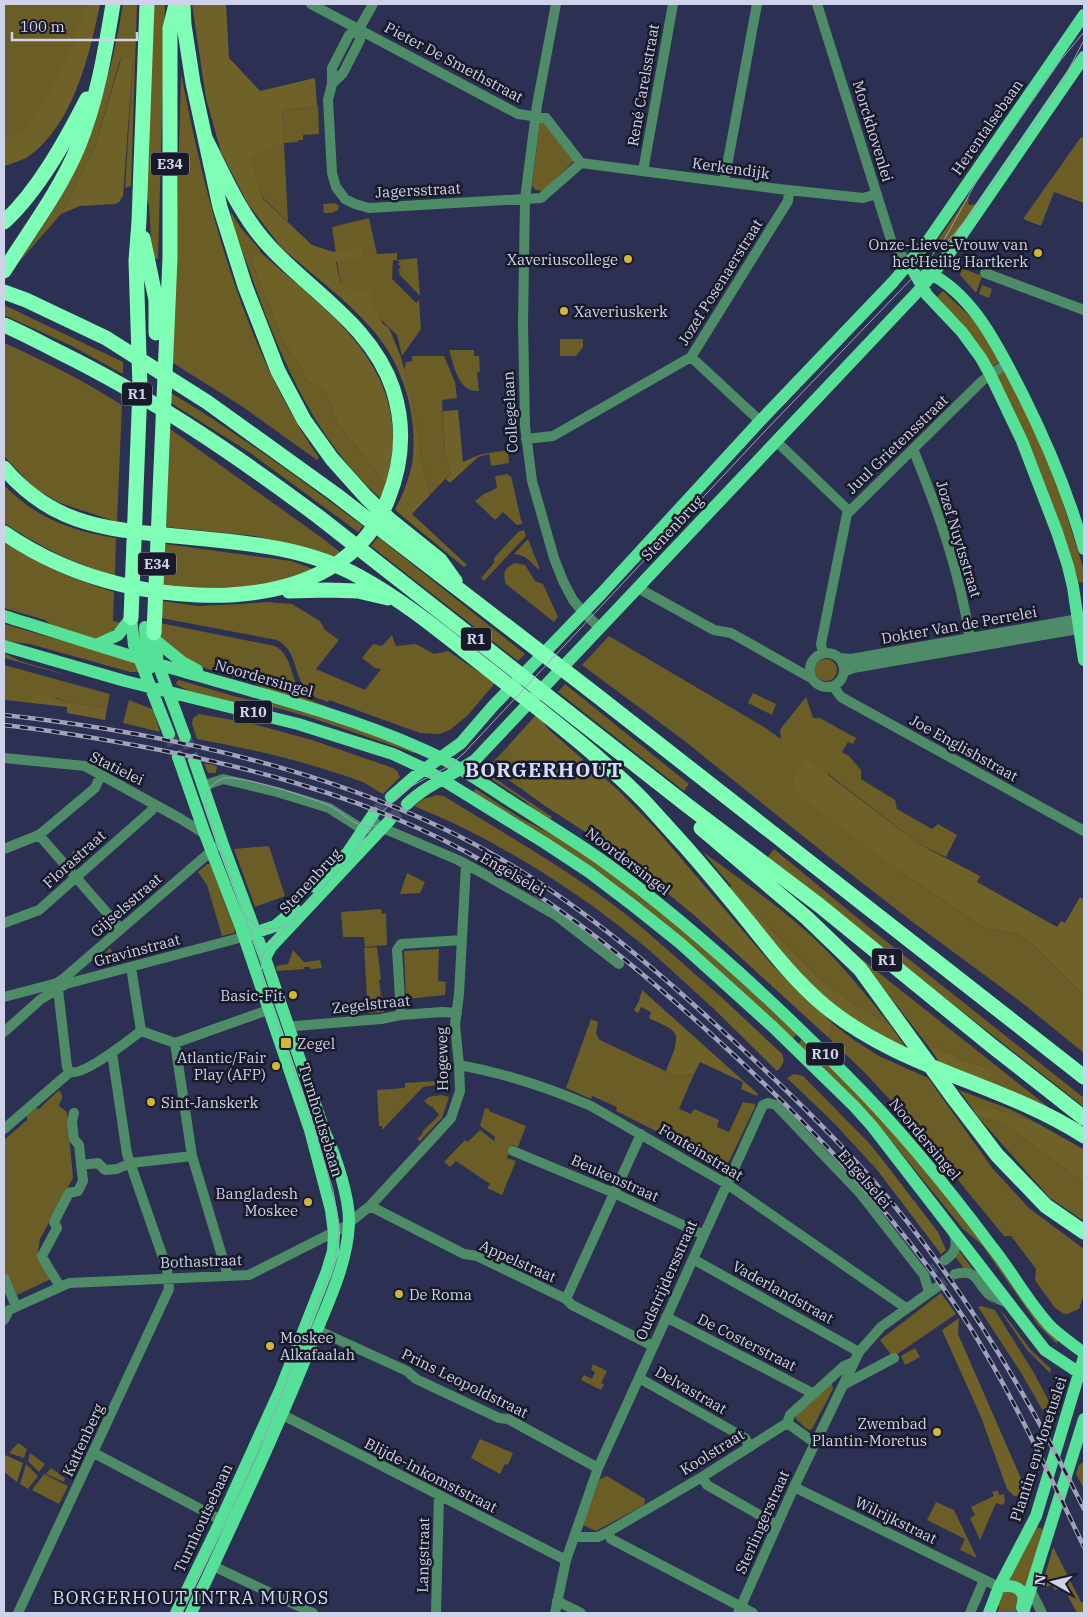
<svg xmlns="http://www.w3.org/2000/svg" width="1088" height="1617" viewBox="0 0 1088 1617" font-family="'IBM Plex Serif',serif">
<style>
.green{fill:#6a5d25}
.forest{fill:#6f6229}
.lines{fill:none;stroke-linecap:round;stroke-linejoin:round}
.minor-tunnel{stroke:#444869;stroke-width:10;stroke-dasharray:10 5;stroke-linecap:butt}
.major-tunnel{stroke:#444869;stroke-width:12;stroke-dasharray:12 6;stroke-linecap:butt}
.minor{stroke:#4e8b67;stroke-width:10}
.major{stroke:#55e298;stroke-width:12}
.highway{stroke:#7ffeb6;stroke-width:15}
.tram{stroke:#9ea2bb;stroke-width:1}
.rail-casing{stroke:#9ea2bb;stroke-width:4.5}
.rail{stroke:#181a29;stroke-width:2.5;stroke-dasharray:8;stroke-linecap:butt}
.poi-dot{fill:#d2b736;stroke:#181a29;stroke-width:2}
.labels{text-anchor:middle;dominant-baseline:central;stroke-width:5;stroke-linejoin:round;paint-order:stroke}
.shield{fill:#181a29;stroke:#989caf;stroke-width:1}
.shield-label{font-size:14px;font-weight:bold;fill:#cfd3e9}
.street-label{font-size:15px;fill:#cfd3e9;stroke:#181a29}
.poi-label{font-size:15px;fill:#cfd3e9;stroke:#181a29;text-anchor:end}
.quarter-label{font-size:18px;letter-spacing:1px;fill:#d5dbfe;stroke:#181a29}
.district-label{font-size:20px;font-weight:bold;letter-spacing:1px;fill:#d5dbfe;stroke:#181a29}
</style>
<rect width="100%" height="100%" fill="#2c3052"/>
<path class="green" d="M4,4H100C89,55 74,123 29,156C22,161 11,163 4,166Z
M123,4H137L131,186L125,188L133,59L120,60L95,147L61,214L19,262C36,237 53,212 67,185C96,128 113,66 123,4Z
M154,4H165L158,259H155L152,255L149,205L146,196Z
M181,73C206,203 243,348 319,458L317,460L243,407L173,363Z
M318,105L319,134L303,135V140H298V142L284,143L288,222L262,197L249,158L284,143L282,110L316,107Z
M540,121H545L575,160L543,191L536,190L532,186Z
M1081,137L1084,138V203L1054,192L1041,226L1023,219Z
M969,195L968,204L970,205L976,204L944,251L935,244Z
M335,203L339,206L338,210L331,213H324L323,204Z
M231,212L241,228L260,250V252L253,256L251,261L285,345L303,370L306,380L325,391L338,424L386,484L381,499C312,436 279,355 249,269C244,255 231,225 231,212Z
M369,218L377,254L397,253V260L417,258L420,296L399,274L400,272L398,270L401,267L398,264L400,262L397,260H393L392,279L416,303L419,300L421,329L402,356L397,335L340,281L332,227Z
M962,268L982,276L976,293L960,275Z
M982,285L992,289L989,298L979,294Z
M943,291L976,322L1001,360L992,367L934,300Z
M4,305L123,362V374L72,346L4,315Z
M560,339H583V347L576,356H560Z
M4,343C45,361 84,381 122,405L117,522L60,503L34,488L4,456Z
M449,350H474V356H479L480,372H477L479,391C458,393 454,365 449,350Z
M412,356H444L455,382L457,398L442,400L445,452L451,473L430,495L421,458L420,442L412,401L404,371L406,362L412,361Z
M1005,371L1032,426L1059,491L1084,570V582L1080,583L1077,581L1056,513L1027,440L996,376Z
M171,393C238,433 301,480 363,526L358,532L249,452L171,403Z
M170,429L322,538L340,552L332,557L298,546L255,536L166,527Z
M508,450L509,463L491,466L489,453Z
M508,474L509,476H511L522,524L517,525L503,512L495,520L475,501L484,494L497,488L495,476Z
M4,485C36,518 71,531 116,538L115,576C72,563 41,547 4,523Z
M524,530L526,536L484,581L481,578L494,563V558L518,532Z
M378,537L525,654L518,661L371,546Z
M528,539L539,567V570C530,562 527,555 514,554Z
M4,542C42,566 72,579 114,592L113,621L123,623L100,640L54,627L45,620L4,608Z
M165,544L291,561L313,569L286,580L243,587L199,588L162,586Z
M516,563L525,565L535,581L543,584L558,617L554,622L506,584C502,574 505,566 516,563Z
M162,601L198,606L243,604L266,602L292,604L320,621L325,630L339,640L316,669L365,690L381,669L375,668L362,658L373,644L382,646L392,635L396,646L416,644L434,654L448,651L495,683L468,715L450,730L440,734L420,733L329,700L328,702C321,699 312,697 307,691C293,675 298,651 277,640L161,618Z
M160,623L275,646C294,656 290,683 304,696C310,701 319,703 326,706L325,708L267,690L254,683L195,665L161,638Z
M4,624L122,658L135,663L138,672H130L30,644L4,641Z
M609,636L764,727L781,739L780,730L782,727L806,697L813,718H820L856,738L853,744L848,742L842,752L849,756L861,770V779L895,800L897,809L932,829L938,824L957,835L946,857L919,844L827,773L900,871L978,924L986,928L1013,933L1027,939L1084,996V1053L1021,1002L914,923L834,861L682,739L582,665Z
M4,653L20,661L77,678L4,658Z
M815 670a11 11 0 1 1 22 0a11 11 0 1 1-22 0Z
M4,665L110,694L107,708L70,703L56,698H32V703L4,700Z
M179,680L237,697L251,700H260L310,714L376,736L416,751L414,753L309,717L263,704L247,705L236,703L189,691L177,685L176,682Z
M565,684L689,784L684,791L558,692Z
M753,693L776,704L772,715L748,703Z
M129,700L152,709L154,712L160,732L123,723Z
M199,714L249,723L312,740L393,768L397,771L400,777L383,794C375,790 368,784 360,781C307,762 252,749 197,739L192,724L193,718Z
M508,746L523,790L494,770L493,762Z
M204,763L217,766L216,773H208Z
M490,775L552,817L550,820L533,809L526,802L488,777Z
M476,789L522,819L555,836L590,858L678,925L797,1034L793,1039L771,1017L473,791Z
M437,795L444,796C493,827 545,856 593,890C638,921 678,960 719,995L714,1009C689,987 664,962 638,941C570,886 495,839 414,806L423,799Z
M269,846L285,896L255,907L234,849Z
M774,849L872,930L1084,1098V1107L767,858Z
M71.5 855a5.5 5.5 0 1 1 11 0a5.5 5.5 0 1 1-11 0Z
M703,852C747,884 793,916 831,955C852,977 871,1001 890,1025L850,1001L821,980L761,919L719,872Z
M207,864H210L235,930L234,933L222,936L207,885L198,872Z
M407,873L425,882L420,893L400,894Z
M381,909L382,914L386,913L387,945L365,947L364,937H343L341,912Z
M837,938L874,969L1047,1106L1046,1107L988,1081V1068L963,1060L938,1048L929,1047L870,971Z
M377,947L381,979L379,980L381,996H382L384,1012L368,1013L364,948Z
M110,948L120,962L111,965L106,952Z
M439,949L438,981L446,982L445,995L406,999L404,951Z
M293,950L304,962L320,960L322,968L310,969V967H304V969L277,971L276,966L288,964Z
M591,1019L598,1022L596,1033L599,1039L602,1041L676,1076L694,1074L679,1109L691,1114L694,1109L719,1120L717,1127L729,1132L743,1102L755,1104V1107L724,1172L656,1131L616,1111L617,1107L592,1096L591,1099L566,1088Z
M833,1024L854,1040L879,1056L928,1078L993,1169L1029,1208L1084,1249V1294L1079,1309L1067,1314H1064L1055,1308L1035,1280L1036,1269L1011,1236H1004L907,1118L866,1074L829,1038Z
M803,1038L820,1055L815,1060L798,1044Z
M821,1057L864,1100L920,1164L1058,1340L1057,1344L1038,1325L982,1245L963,1229L884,1132L816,1061Z
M794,1074L803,1076L869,1143L878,1154V1171L835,1124L787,1078Z
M451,1080V1083L423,1087L382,1130V1126H379L377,1090L405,1088V1083Z
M59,1090C65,1098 61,1098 59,1106L67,1112L73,1178L40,1239L38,1251L51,1279L17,1295L7,1274L4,1272V1140L27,1120V1115L36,1108L39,1109Z
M959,1090L1012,1110L1037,1123L986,1105L972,1108Z
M441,1095L449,1097L442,1118L420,1141L417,1139L423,1133L422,1132L439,1115L432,1106L431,1107L424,1101L429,1097Z
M485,1108L489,1109V1111L526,1126L518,1147L512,1145L507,1158L516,1161L502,1195L487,1188L490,1184L456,1161L450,1167L444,1162L465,1140L468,1142L480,1130L494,1141L495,1137L480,1126Z
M978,1117L1003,1123L1084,1183V1221L1050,1198Z
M958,1249L974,1271L965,1270L955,1256Z
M970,1277L990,1301L1004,1314L1030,1349L1051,1369L1050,1373L1027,1350L999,1309L984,1297Z
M941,1293L956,1314L893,1357L880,1340Z
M981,1306L995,1310L1034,1373L1054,1411L1046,1416L1020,1371L978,1307Z
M915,1348L920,1357L905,1365L901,1356Z
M593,1364L607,1371L601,1383L604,1384L601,1390L581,1380L584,1375L592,1379L595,1372L591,1370Z
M830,1384H832L833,1389L813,1427L811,1430L807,1429L796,1419V1415Z
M480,1439L513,1453L508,1465L505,1464L500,1474L471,1458Z
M18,1443L27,1449L24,1458L9,1453Z
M30,1453L45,1464L39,1472L28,1461Z
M1084,1461V1489L1076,1474L1079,1465Z
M26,1464L38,1476L28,1489L20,1484Z
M51,1468L65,1478L64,1482L46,1474Z
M44,1474L68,1486L59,1504L32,1490Z
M607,1476L645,1499L644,1505L596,1531L583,1525L600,1479Z
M997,1490L1000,1495L1004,1494L1005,1501L1003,1505L996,1503L980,1540L970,1518L975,1515L971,1507L994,1496L992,1492Z
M936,1502L954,1510L977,1558L960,1550L965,1539L927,1520Z
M1036,1527L1043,1529L1026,1589L1009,1582L1010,1577Z
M1008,1588L1020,1597L1015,1613H997L999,1608L998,1601L1002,1591Z"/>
<path class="forest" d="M86,4H100C89,55 74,123 29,156C22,161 11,163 4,166V140L18,134L26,129L48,97L73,46Z
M192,4H226L229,58L260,91L315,78L317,107L282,110L284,143L250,158L262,198L312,245L333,252L361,248L363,257L336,262L340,282L356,291L368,290L372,294L373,307L383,324L389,328L401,357L412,401L420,442L421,458L430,495L412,514L467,565L464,567L395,510C402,496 409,480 412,464C419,417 403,364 372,329C345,298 311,274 281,247L248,204L221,152L206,98Z
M121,59H133L123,196L119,202L115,204L80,206L61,214L95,147Z
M260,252C318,304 393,353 393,439C393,454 389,470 386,484L338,424L325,391L306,380L303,370L285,345L251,261L253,256Z
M458,410L463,462L479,455L489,453V454L478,457L450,483L446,479L451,473L445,452L443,411Z
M38,693L70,703L107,708L105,720L67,713V707L32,703V698Z
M536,715L541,718L547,728L618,790L656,829L773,966L833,1024L829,1038L694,915L634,866L607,846L545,806L523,790L508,746Z
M807,759L919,844L980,876L977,882L1057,927L1061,921L1065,923L1080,897L1084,900V996L1027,939L1013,933L986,928L978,924L900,871L799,795C790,783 794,767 807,759Z
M731,885L761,919L821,980L850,1001L890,1025L909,1052C884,1037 857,1023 834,1005C794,972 762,928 730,888Z
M642,990L758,1094L757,1096L741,1089L743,1082L700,1062L694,1074L676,1076L666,1071C669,1062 681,1040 674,1032C669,1026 656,1022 649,1018L651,1012L641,1007L638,1013L634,1010L639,1001Z
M719,995L781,1053C786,1060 783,1065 777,1071L714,1009Z
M929,1047L938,1048L963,1060L988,1068L992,1075L988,1081L940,1063Z
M986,1105L1037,1123L1083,1149L1084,1150V1183L1003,1123L978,1117L972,1108Z
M878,1154L938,1232L946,1250L941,1254L878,1171Z
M959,1318L958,1334L1026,1490C1023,1495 1020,1496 1014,1496L1007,1489L981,1417L942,1330Z
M5,1455L23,1463L17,1482L4,1472Z
M1053,1547L1081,1602H1084V1613H1077L1068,1596L1071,1594L1066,1585L1055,1590L1052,1584L1043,1589L1042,1586Z"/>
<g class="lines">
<path class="minor-tunnel" d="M927,1273L945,1260
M937,1287L955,1274"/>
<path class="major-tunnel" d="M169,734L178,757
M185,737L194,760
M374,813L391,797
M390,820L407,804"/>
<path class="minor" d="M311,4L518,114L546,118L581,163
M556,4L537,105L525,199L523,323L525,426L532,481L554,558L563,581L573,600L583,612L600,628
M817,4L892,243L900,254L909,263
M359,29L349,35L332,68V84L328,100L332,173L336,187L345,199L355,204L369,208L541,198L581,163
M332,84L343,73L360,40L359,29L373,4
M581,163L779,189L863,198L877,194
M643,171L673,4
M724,182L757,4
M985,273L1084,310
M691,357L760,421
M526,439L553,436L691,357L788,201L789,191
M776,441L849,511
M913,449C938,510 960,573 970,639
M638,588L714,630L731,633L811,678
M810 670a17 17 0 1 1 34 0a17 17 0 1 1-34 0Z
M823,653L821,644L847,514L982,381L1007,363
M839,658L851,659L1084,618
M844,672L853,668L1084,628
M833,686L841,697L1084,831
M4,758L85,766L181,819L205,834
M203,786L223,779L277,792L329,808L362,829H369
M373,814V820L378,826L458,860L484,874L557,916L619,964
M39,835L121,929
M4,849L39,835L95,788L101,775
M4,923L39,910L151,811L154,804
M131,967L141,1031
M58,989L67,1067L70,1072
M4,997L57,983L63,979L216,847
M401,1015L397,950L401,944L462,940
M288,1028L295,1026L381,1019L401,1015L442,1012L457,1013
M141,1031L175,1043L268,1010
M4,1032L41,999L66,984L243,937
M175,1043L192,1156L228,1276
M459,1065C504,1073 549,1088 591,1106L727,1184L906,1308
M70,1072C84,1076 129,1040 141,1031
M4,1129L70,1072
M513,1151L614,1193L704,1235
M81,1165L98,1163L105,1170L117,1169L131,1163L192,1156
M370,1206L464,1254L477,1256L566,1299L572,1305L653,1346
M693,1259L859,1352
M945,1260C957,1252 957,1245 954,1232
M955,1274C978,1268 976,1283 989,1294C994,1298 1002,1300 1007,1303
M4,1278L16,1306
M60,1287C54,1275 48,1269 42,1256L57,1228L54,1222L69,1193L78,1191L83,1181L79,1145L74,1139L72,1122L74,1113
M566,1299L641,1134
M666,1317L814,1394
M4,1320L9,1310L69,1283L249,1275L344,1227L370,1206L451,1118L460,1091L459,1065L455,1025L459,994L466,864
M317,1330L407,1371L416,1379L499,1418L508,1419L598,1468
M639,1378L745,1438L750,1447
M843,1385L894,1358
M277,1412L566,1560
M787,1423L790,1415L844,1366L854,1362
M787,1423L815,1443
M94,1453L221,1520
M702,1477L707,1485L777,1525
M794,1487L999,1587
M608,1532L611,1539L753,1613
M574,1537H598L608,1532L702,1477L787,1423
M213,1566L313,1613
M1031,1591L1042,1613
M557,1601L581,1613
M18,1613L169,1289L167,1269L127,1154L112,1053
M436,1613L439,1496
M555,1613L566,1560L598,1468L763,1105L768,1103L776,1105L860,1193L924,1275L929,1292
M738,1613L794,1487L859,1352L881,1327L937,1287
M970,1613L984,1580"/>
<path class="major" d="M909,263L927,295L962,332L981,358L990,374L1022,441L1057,532L1068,566L1073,587L1084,660
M927,272C974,294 999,349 1022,393C1047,443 1069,495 1084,549
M4,616C62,634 120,653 178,670C260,694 344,714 422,749C455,763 485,785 515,804C543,822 572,839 600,859C688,922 772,1000 848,1077C900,1129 948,1188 992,1247C1013,1273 1029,1304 1052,1328C1062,1337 1073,1345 1084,1353
M131,618L134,645L169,734
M145,627L146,653L150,668
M154,633L158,664L185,737
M155,640L182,662L197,670
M96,645L118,635L131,618
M4,646L125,681L298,724L393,754L425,769L545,843L589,872L635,907L680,943L773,1027L854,1106L872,1126L1045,1350L1084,1376
M391,797L415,776L461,743L493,706L601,594L760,421L893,282L930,238L1084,15
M407,804C426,785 453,775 475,760L922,287L948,255L1084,57
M315,887L348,852L374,813
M248,935L275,926L295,909
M265,958L271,947L390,820
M999,1587C1007,1585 1019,1585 1023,1595C1024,1599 1023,1604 1022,1608
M176,1613L221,1520L281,1388L327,1271L333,1251L334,1233L331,1210L310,1130L240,925L205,834L178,757
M191,1613C233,1522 276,1433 313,1340C328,1302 347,1265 349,1224C350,1199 336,1156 325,1133L265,958L222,842L194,760
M989,1613L999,1587L1036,1516L1084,1357
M1023,1613L1084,1419"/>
<path class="highway" d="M183,4L184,25L193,83L220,207L245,286L278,371L304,420L332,459L366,497L389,519L440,560L455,581
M4,222C38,191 66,140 87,99
M143,238L156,300V333
M4,271C30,230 59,192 78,147C97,101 105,53 113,4
M4,292L26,300L106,338L207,402L335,494L595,694L1084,1077
M4,325C23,333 41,343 59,352C151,397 236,455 319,517L688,806L819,905L992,1046L1084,1118
M4,468C21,488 41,504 66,515C94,527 125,531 156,534C224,542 298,542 360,577C406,602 447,637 488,669C541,711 596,752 644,801C657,815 670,830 683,844C707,871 729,898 751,925C774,954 798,984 826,1007C903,1070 1002,1083 1084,1136
M4,533C39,557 80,575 123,585C215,606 348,603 388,499C402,464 405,426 393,389C372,326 311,292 269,246C240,215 224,175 205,138
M289,591L327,590L358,591L388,598
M131,618L140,388L136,261L139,221L147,4
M154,633L170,258V28L176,4
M701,828L807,918L860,969L955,1100L997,1155L1046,1206L1084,1232"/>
<path class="tram" d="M948,241L976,208L1060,86L1084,40
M246,916C256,930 273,933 287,924
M262,962L207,813C203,797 210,780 227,778C243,776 312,798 328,805C340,810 349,822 361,825C367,827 371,827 377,825
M181,1613L244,1483L270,1424L334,1263L338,1242L339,1224L333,1190L318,1141L262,976L261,961L265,951L349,859L357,849L376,818L399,796L408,788L449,766L464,753L765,431L921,269L943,242L975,184L1060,61L1084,32"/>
<defs>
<path id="rail" d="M4,715C150,731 306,764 440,827C539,873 624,941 704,1014C762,1066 818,1119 870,1177C957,1276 1026,1391 1084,1509
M4,725C56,731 108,740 160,750C249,768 337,791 420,829C530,879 623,954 712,1035C808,1122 897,1215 968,1324C1013,1395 1048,1472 1084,1547"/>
</defs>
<use href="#rail" class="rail-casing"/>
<use href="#rail" class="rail"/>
</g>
<g class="poi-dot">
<circle cx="1038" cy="253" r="5"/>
<circle cx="628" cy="259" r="5"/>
<circle cx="564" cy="311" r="5"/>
<circle cx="293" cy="995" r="5"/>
<rect x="280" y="1037" width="12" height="12" rx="2.5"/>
<circle cx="276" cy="1066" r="5"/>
<circle cx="151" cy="1102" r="5"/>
<circle cx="308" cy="1202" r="5"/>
<circle cx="399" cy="1294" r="5"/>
<circle cx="270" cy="1346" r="5"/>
<circle cx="937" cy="1432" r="5"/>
</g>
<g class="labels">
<g class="shield">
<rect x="151" y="152.5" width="38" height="23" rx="4"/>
<rect x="122" y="382.5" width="30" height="23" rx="4"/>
<rect x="138" y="552.5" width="38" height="23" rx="4"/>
<rect x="461" y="627.5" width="30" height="23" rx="4"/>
<rect x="234" y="700.5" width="38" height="23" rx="4"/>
<rect x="872" y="948.5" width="30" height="23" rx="4"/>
<rect x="806" y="1042.5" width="38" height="23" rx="4"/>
</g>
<g class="shield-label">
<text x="170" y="164">E34</text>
<text x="137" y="394">R1</text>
<text x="157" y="564">E34</text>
<text x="476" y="639">R1</text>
<text x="253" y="712">R10</text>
<text x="887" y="960">R1</text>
<text x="825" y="1054">R10</text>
</g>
<g class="street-label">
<text transform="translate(454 62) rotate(28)">Pieter De Smethstraat</text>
<text transform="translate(643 85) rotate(-80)">René Carelsstraat</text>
<text transform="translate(987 127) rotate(-55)">Herentalsebaan</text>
<text transform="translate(873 131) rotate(73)">Morckhovenlei</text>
<text transform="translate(731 168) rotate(8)">Kerkendijk</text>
<text transform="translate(418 190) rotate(-3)">Jagersstraat</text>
<text transform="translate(720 282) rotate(-58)">Jozef Posenaerstraat</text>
<text transform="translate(510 412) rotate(-93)">Collegelaan</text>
<text transform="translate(897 444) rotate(-44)">Juul Grietensstraat</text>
<text transform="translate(672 528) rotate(-47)">Stenenbrug</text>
<text transform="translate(959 539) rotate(73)">Jozef Nuytsstraat</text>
<text transform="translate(959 625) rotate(-10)">Dokter Van de Perrelei</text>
<text transform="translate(264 678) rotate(16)">Noordersingel</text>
<text transform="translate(964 748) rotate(29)">Joe Englishstraat</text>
<text transform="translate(117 768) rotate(26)">Statielei</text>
<text transform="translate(74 859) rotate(-42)">Florastraat</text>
<text transform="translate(628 861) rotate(37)">Noordersingel</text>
<text transform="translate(513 874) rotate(30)">Engelselei</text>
<text transform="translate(310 881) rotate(-47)">Stenenbrug</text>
<text transform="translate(126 905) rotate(-41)">Gijselsstraat</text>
<text transform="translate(137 950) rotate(-15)">Gravinstraat</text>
<text transform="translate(371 1004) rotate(-6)">Zegelstraat</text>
<text transform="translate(442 1059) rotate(-91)">Hogeweg</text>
<text transform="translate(321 1120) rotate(73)">Turnhoutsebaan</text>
<text transform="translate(925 1139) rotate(50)">Noordersingel</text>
<text transform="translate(701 1152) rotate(31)">Fonteinstraat</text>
<text transform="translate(615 1178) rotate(24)">Beukenstraat</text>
<text transform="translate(865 1179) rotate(49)">Engelselei</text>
<text transform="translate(201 1261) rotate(-2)">Bothastraat</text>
<text transform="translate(518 1261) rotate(24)">Appelstraat</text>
<text transform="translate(666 1280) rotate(-66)">Oudstrijdersstraat</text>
<text transform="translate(783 1292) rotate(29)">Vaderlandstraat</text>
<text transform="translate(747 1342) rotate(27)">De Costerstraat</text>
<text transform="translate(465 1383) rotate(26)">Prins Leopoldstraat</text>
<text transform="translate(691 1390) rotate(30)">Delvastraat</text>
<text transform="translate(83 1440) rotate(-65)">Kattenberg</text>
<text transform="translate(1038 1449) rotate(-72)">Plantin en Moretuslei</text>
<text transform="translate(712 1452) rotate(-32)">Koolstraat</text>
<text transform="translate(431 1475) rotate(27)">Blijde-Inkomststraat</text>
<text transform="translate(203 1518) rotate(-65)">Turnhoutsebaan</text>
<text transform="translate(896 1520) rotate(26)">Wilrijkstraat</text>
<text transform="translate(762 1522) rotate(-66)">Sterlingerstraat</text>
<text transform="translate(423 1555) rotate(-89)">Langstraat</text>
</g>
<g class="poi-label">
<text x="1028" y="244">Onze-Lieve-Vrouw van<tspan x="1028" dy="17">het Heilig Hartkerk</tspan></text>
<text x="618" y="259">Xaveriuscollege</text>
<text x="574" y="311" text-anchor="start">Xaveriuskerk</text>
<text x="283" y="995">Basic-Fit</text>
<text x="297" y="1043" text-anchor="start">Zegel</text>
<text x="266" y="1057">Atlantic/Fair<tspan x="266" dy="17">Play (AFP)</tspan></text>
<text x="161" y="1102" text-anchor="start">Sint-Janskerk</text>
<text x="298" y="1193">Bangladesh<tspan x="298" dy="17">Moskee</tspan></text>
<text x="409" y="1294" text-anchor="start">De Roma</text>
<text x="280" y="1337" text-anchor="start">Moskee<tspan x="280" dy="17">Alkafaalah</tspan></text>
<text x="927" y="1423">Zwembad<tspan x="927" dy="17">Plantin-Moretus</tspan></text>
</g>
<g class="quarter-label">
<text x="191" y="1597">BORGERHOUT INTRA MUROS</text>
</g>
<g class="district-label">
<text x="544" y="769">BORGERHOUT</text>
</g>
</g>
<rect width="1088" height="1617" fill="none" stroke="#cfd3e9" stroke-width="10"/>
<g transform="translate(1053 1582) rotate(278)" stroke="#181a29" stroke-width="4" paint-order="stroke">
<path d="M0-4L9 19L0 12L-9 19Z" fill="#cfd3e9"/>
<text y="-8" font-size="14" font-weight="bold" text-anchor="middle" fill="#cfd3e9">N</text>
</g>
<path d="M12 32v8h125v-8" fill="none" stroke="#cfd3e9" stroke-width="2.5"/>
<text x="20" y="32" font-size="15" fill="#cfd3e9" stroke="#181a29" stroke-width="4" paint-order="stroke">100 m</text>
</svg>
